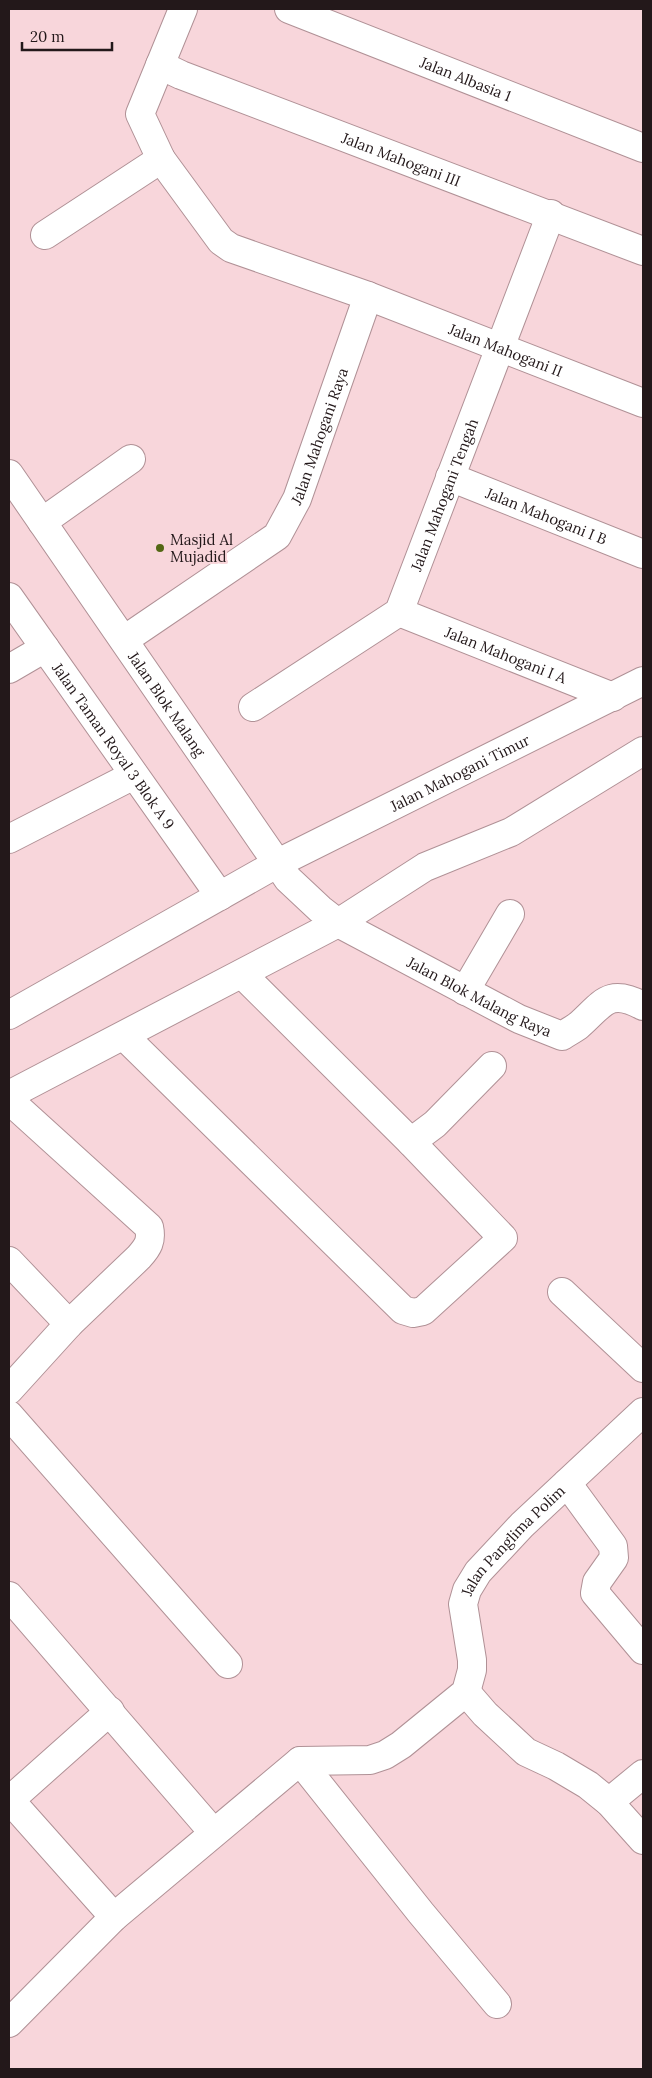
<svg xmlns="http://www.w3.org/2000/svg" width="652" height="2078" viewBox="0 0 652 2078" font-family="Lora,serif">
<style>
.lines{fill:none;stroke-linecap:round;stroke-linejoin:round}
.minor-casing{stroke:#b09196;stroke-width:30}
.minor{stroke:#fff;stroke-width:28}
.poi-dot{fill:#536714;stroke:#f8d6db;stroke-width:2}
.labels{text-anchor:middle;dominant-baseline:central;stroke-width:4;stroke-linejoin:round;paint-order:stroke}
.street-label{font-size:15px;fill:#23181a;stroke:#f8d6db}
.poi-label{font-size:15px;fill:#23181a;stroke:#f8d6db;text-anchor:start}
</style>
<rect width="100%" height="100%" fill="#f8d6db"/>
<g class="lines">
<defs>
<g id="minor">
<path id="s1" d="M183,9L140,114L161,159L221,241L231,248L368,296L643,403"/>
<path id="s2" d="M289,9L643,148"/>
<path id="s3" d="M160,65L181,75L643,251"/>
<path d="M45,235L161,159"/>
<path id="s4" d="M9,474L288,879L320,909L338,923L519,1019L562,1036C568,1032 574,1029 579,1025C602,1005 608,987 643,1006"/>
<path id="s5" d="M450,477L643,554"/>
<path d="M42,522L131,459"/>
<path id="s6" d="M9,597L220,896"/>
<path id="s7" d="M399,612L613,697"/>
<path id="s8" d="M124,640L277,536L297,499L368,296"/>
<path d="M9,669L45,648"/>
<path id="s9" d="M253,707L399,612L551,214"/>
<path d="M9,839L134,775"/>
<path d="M465,991L510,914"/>
<path id="s10" d="M9,1015L278,863L643,681"/>
<path d="M124,1036L403,1310L413,1313L423,1311L503,1238L411,1142L242,974"/>
<path d="M9,1095L338,923L425,867L511,832L643,751"/>
<path d="M9,1100L149,1227C152,1241 148,1247 139,1257L69,1324L9,1390"/>
<path d="M411,1142L435,1124L492,1066"/>
<path d="M9,1261L69,1324"/>
<path d="M562,1292L643,1368"/>
<path d="M9,1415L228,1664"/>
<path d="M567,1483L613,1546L614,1558L597,1582L595,1593L643,1650"/>
<path d="M9,1596L213,1832"/>
<path d="M466,1692L485,1714L526,1752L556,1766L588,1785L609,1802L643,1840"/>
<path d="M300,1761L421,1913L497,2004"/>
<path d="M9,1799L114,1917"/>
<path d="M10,1800L110,1711"/>
<path d="M609,1802L643,1774"/>
<path id="s11" d="M9,2023L114,1917L300,1761L370,1760L385,1755L401,1745L466,1692L472,1670V1660L463,1604L467,1590L478,1572L522,1525L643,1412"/>
</g>
</defs>
<use href="#minor" class="minor-casing"/>
<use href="#minor" class="minor"/>
</g>
<circle class="poi-dot" cx="160" cy="548" r="5"/>
<g class="labels">
<g class="street-label">
<text stroke="none"><textPath href="#s2" startOffset="190">Jalan Albasia 1</textPath></text>
<text stroke="none"><textPath href="#s3" startOffset="259">Jalan Mahogani III</textPath></text>
<text stroke="none"><textPath href="#s1" startOffset="570">Jalan Mahogani II</textPath></text>
<text stroke="none"><textPath href="#s8" startOffset="294">Jalan Mahogani Raya</textPath></text>
<text stroke="none"><textPath href="#s9" startOffset="300">Jalan Mahogani Tengah</textPath></text>
<text stroke="none"><textPath href="#s5" startOffset="104">Jalan Mahogani I B</textPath></text>
<text stroke="none"><textPath href="#s7" startOffset="115">Jalan Mahogani I A</textPath></text>
<text stroke="none"><textPath href="#s4" startOffset="279">Jalan Blok Malang</textPath></text>
<text stroke="none"><textPath href="#s6" startOffset="182">Jalan Taman Royal 3 Blok A 9</textPath></text>
<text stroke="none"><textPath href="#s10" startOffset="512">Jalan Mahogani Timur</textPath></text>
<text stroke="none"><textPath href="#s4" startOffset="718">Jalan Blok Malang Raya</textPath></text>
<text stroke="none"><textPath href="#s11" startOffset="752">Jalan Panglima Polim</textPath></text>
</g>
<g class="poi-label">
<text x="170" y="539">Masjid Al<tspan x="170" dy="17">Mujadid</tspan></text>
</g>
</g>
<rect width="652" height="2078" fill="none" stroke="#23181a" stroke-width="20"/>
<path d="M22 42v8h90v-8" fill="none" stroke="#23181a" stroke-width="2.5"/>
<text x="30" y="42" font-size="15" fill="#23181a" stroke="#f8d6db" stroke-width="4" paint-order="stroke">20 m</text>
</svg>
